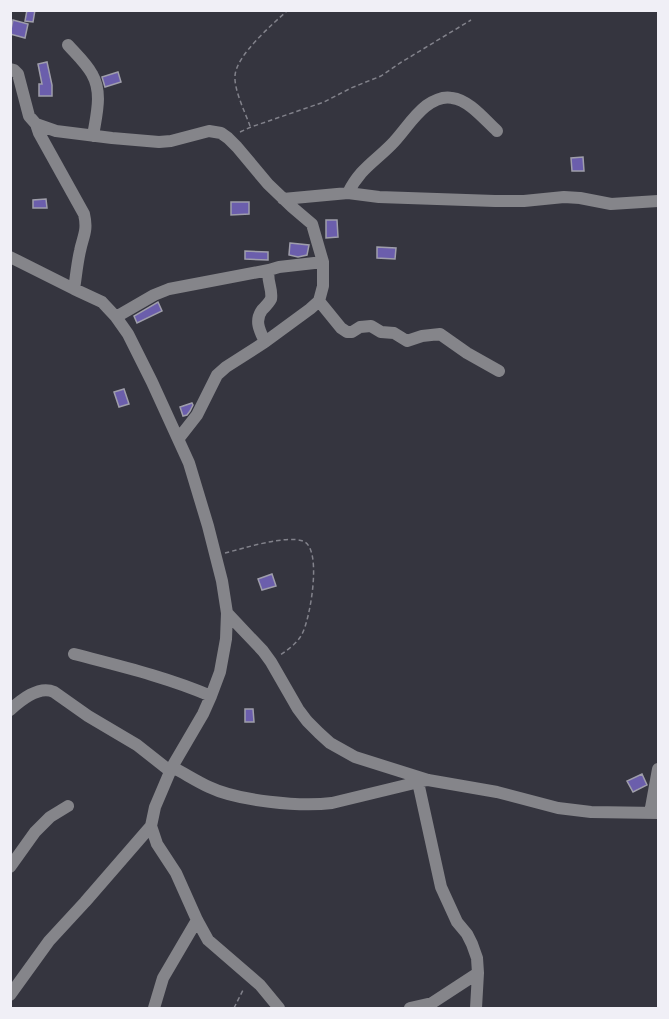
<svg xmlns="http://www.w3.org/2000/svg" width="669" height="1019" viewBox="0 0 669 1019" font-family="'Work Sans',sans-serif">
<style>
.building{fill:#6b5eac;stroke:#9f9eab;stroke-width:1.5}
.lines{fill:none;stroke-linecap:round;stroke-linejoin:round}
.path{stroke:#82828b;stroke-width:1.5;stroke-dasharray:4.5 3;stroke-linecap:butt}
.minor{stroke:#85858a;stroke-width:12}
</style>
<rect width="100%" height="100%" fill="#35353f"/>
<path class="building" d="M27,10H35L33,22L25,21Z
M13,20L28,24L25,38L10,34Z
M47,62L52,85V96H39V84H42L38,64Z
M118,72L121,82L105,87L102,77Z
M583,157L584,171H572L571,158Z
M46,199L47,208H33V200Z
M231,202H249V214L231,215Z
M326,220H337L338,237L326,238Z
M290,243L309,245L307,255L298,257L289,255Z
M377,247L396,248L395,259L377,258Z
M245,251L268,252V260L245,259Z
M158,302L162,311L137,323L134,316Z
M124,389L129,404L119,407L114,392Z
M192,403L193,405L190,411L187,415L183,416L180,407Z
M272,574L276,586L262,590L258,579Z
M245,709H253L254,722H245Z
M642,774L647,785L633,792L627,781Z"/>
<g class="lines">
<path class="path" d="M250,126C245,112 234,90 235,76C236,55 273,24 288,10
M240,132L251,127L324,102L351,88L381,76L400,63L471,20
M225,553C245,548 285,535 303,541C323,548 310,620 302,634C297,644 287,650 279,656
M234,1008L244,988"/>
<path class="minor" d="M68,45C76,54 86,63 92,74C103,93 96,116 93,136
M10,69L14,70L18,74L29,116L36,124L56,131L112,138L159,142L171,141L209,131L221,133L228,138L237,147L268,184L292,207L312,224L323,262V286L319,301L310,309L265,342L226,367L217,375L197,415L179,438
M36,124L39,133L84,214C88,231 83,236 80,251C77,264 76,277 74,289
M348,193C360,169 373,163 391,145C403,133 412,117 426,106C433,101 443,96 452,98C469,100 484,119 497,131
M283,199L348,193L379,197L495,201H524L564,197L580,198L611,204L658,201
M10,257L74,289L102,302L116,317L128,334L152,382L189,463L208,526L222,581L227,613L226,639L220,672L211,696L203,714L172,767L155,807L151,826L157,844L176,873L197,920L208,940L260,985L279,1008
M319,301L341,328L347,332H352L360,327L371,326L381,332L394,333L407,341L422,336L440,334L467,353L499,371
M116,317L154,295L169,289L269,270
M265,342C260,331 254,321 262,310C265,307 269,303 271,299C273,289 266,280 269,270L279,267L323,262
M227,613L263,651L271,662L298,709L307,721L319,733L330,743L355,757L428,780L497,792L558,808L591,812L658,813
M74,654C120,666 167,677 211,696
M10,710C21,700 39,685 54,692L88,716L137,745L170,771
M172,767C184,773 196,781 209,787C238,801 300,807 332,803L427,780
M418,782L441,887L457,922L467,934L472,944L477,958L478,973L476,1008
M650,813L658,769
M10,867L35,832L50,817L68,806
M10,995L49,941L85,902L151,826
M154,1008L163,978L197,920
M410,1008L432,1003L478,973"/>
</g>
<rect width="669" height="1019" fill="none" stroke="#f0eff6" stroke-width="24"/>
</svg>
